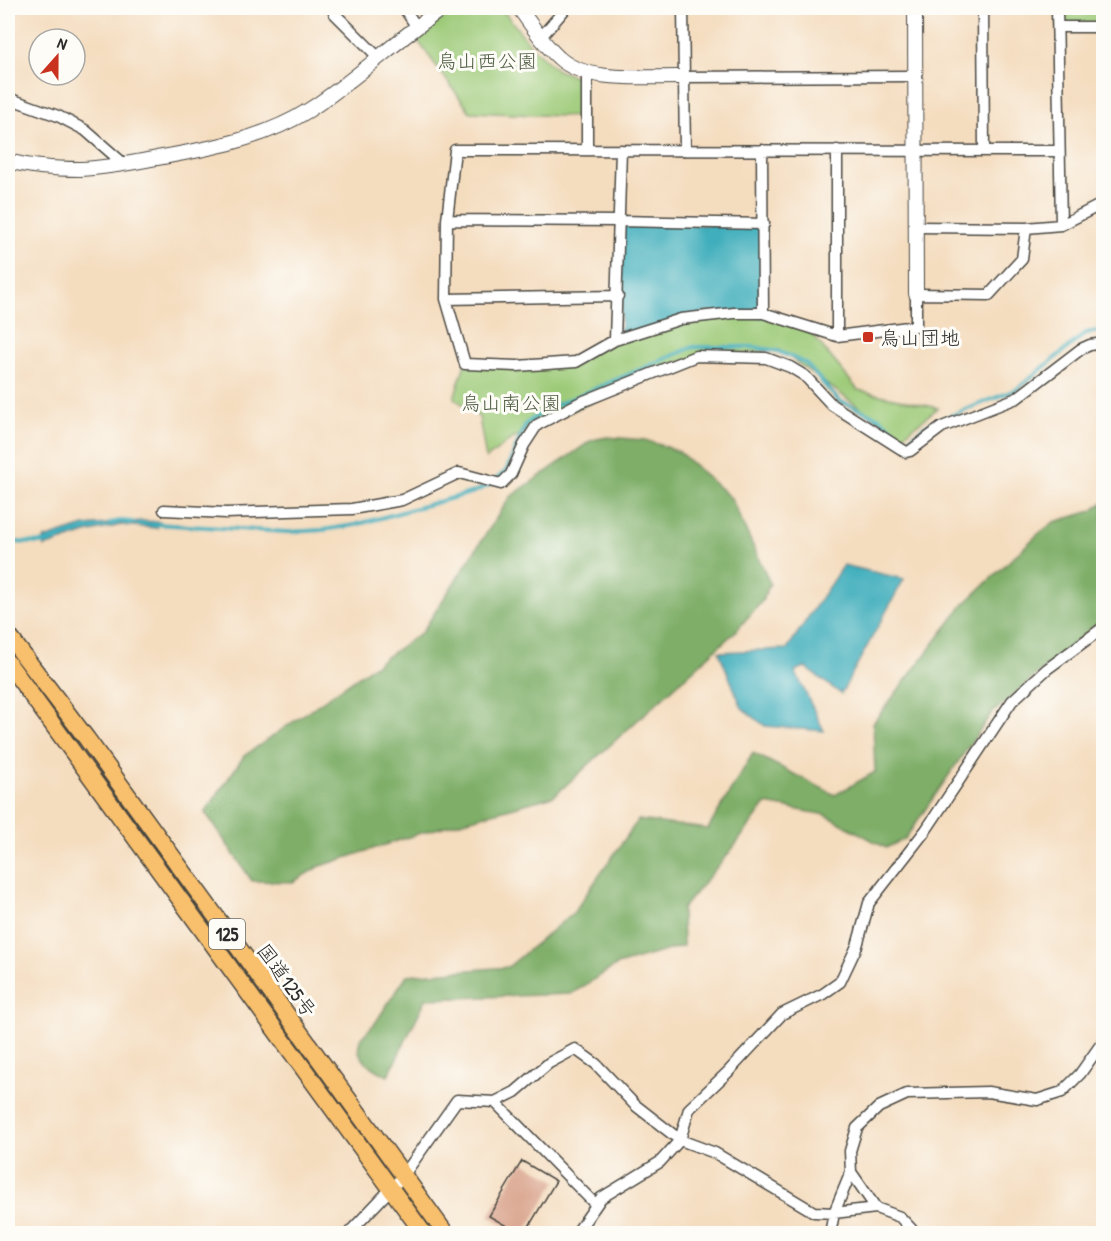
<svg xmlns="http://www.w3.org/2000/svg" width="1111" height="1241" viewBox="0 0 1111 1241" font-family="'Patrick Hand','Klee One',sans-serif">
<style>
.green{fill:#9dca78;stroke:#647a52;stroke-width:1.5}
.forest{fill:#7eae68;stroke:#546c4a;stroke-width:1.5}
.water{fill:#3faebc;stroke:#356c74;stroke-width:1.5}
.lines{fill:none;stroke-linecap:round;stroke-linejoin:round}
.stream{stroke:#3faebc;stroke-width:4}
.building{fill:#dba892}
.minor-casing{stroke:#494641;stroke-width:13}
.tertiary-casing{stroke:#494641;stroke-width:16}
.trunk-casing{stroke:#494641;stroke-width:19}
.minor{stroke:#fff;stroke-width:10}
.tertiary{stroke:#fff;stroke-width:14}
.trunk{stroke:#f8bf6c;stroke-width:16}
.poi-dot{fill:#c8321e;stroke:#fdfcf7;stroke-width:2}
.labels{text-anchor:middle;dominant-baseline:central;stroke-width:6;stroke-linejoin:round;paint-order:stroke}
.shield{fill:#fdfcf7;stroke:#6a6a68;stroke-width:1.5}
.shield-label{font-size:18px;font-weight:bold;fill:#2b2b2b}
.park-label{font-size:20px;fill:#4d5b42;stroke:#fdfcf7}
.poi-label{font-size:20px;fill:#2b2b2b;stroke:#fdfcf7;text-anchor:start}
.street-label{font-size:20px;fill:#2b2b2b;stroke:#fdfcf7}
</style>
<rect width="100%" height="100%" fill="#fdfcf7"/>
<filter id="ink" filterUnits="userSpaceOnUse"><feTurbulence type="fractalNoise" baseFrequency=".0167" numOctaves="2"/><feDisplacementMap in="SourceGraphic" scale="12" xChannelSelector="R" yChannelSelector="G"/><feConvolveMatrix kernelMatrix="1 2 1 2 8 2 1 2 1" color-interpolation-filters="sRGB"/></filter>
<filter id="wash" filterUnits="userSpaceOnUse"><feTurbulence type="fractalNoise" baseFrequency=".008" numOctaves="4" result="noise"/><feDisplacementMap in="SourceGraphic" scale="24" xChannelSelector="R" yChannelSelector="G"/><feGaussianBlur stdDeviation="1.35" result="paint"/><feColorMatrix in="noise" values="0 0 0 0 0 0 0 0 0 0 0 0 0 0 0 0 0 1.4 0 .05"/><feComposite in="paint" operator="in"/></filter>
<g filter="url(#wash)">
<rect width="100%" height="100%" fill="#f4dcbe"/>
<path class="green" d="M457,8H501L533,48L557,70L583,79V117L470,112L415,37Z
M1057,8H1103V27H1058Z
M763,313L806,327L858,390L938,408L901,437L779,350L678,362L510,440L486,459L479,417L454,398L465,364L576,362L615,340L681,319Z"/>
<path class="forest" d="M607,437L645,440L678,451L731,498L770,583L763,600L735,632L554,796L421,833L318,867L293,882L252,881L205,812L244,756L422,632L510,497L592,440Z
M1103,502V618L991,714L905,839L886,848L826,815L766,804L733,848L682,909L683,946L617,965L571,994L426,999L388,1076C374,1069 348,1055 363,1036C367,1031 372,1027 376,1022C386,1006 397,990 407,975L508,967L574,912L638,820L708,829L753,753L835,795L875,772L873,723L963,605L1037,535L1054,522L1092,511Z"/>
<path class="water" d="M622,223L765,226L763,317L706,312L620,341L622,296Z
M142,521L159,522L157,528L121,525L86,533L44,547V539L84,526Z
M843,565L904,579L841,694L805,667L795,671L824,731L765,726L742,708L719,652L787,649Z"/>
<g class="lines">
<path class="stream" d="M110,523L121,521L132,522
M155,524L288,532L322,530L355,525L474,492L489,485L506,471L526,424L547,409L693,347H753L777,351L805,363L839,401L880,418L906,442L925,426L1017,389L1086,333L1104,330
M8,542L49,543"/>
</g>
<g id="blocks">
<path class="building" d="M522,1161L556,1181L525,1233H519L489,1216Z"/>
</g>
</g>
<g filter="url(#ink)">
<use href="#blocks" fill-opacity="0" stroke="#494641" stroke-width="1.5"/>
<g class="lines">
<defs>
<path id="minor" d="M338,8L334,13L378,57
M404,8L416,26
M683,8L685,150
M983,8L984,151
M1057,8L1061,225
M1058,27H1104
M541,37L566,8
M587,72V150
M684,77L915,76
M8,98L58,116L85,130L124,164
M762,150L763,313
M837,150V336
M1059,151L455,150L447,220L446,299L465,364L517,366L576,362L615,340L681,319L734,313H763L837,336L916,326V294L989,295L1022,259L1026,228L1061,225L1104,203
M447,220L619,221L764,224
M916,227L1026,228
M446,299L618,296
M615,340L621,150
M164,510L226,513L352,509L402,500L459,473L501,484L511,474L524,445L537,425L579,403L696,356L766,358L790,367L805,376L832,405L906,452L910,451L942,427L1017,398L1081,349L1090,345L1104,343
M495,1102L596,1205
M851,1172L876,1208
M348,1234L403,1176L457,1100L495,1102L515,1092L549,1063L575,1049L596,1064L635,1105L680,1140L715,1153L814,1212L834,1213L876,1208L900,1217L916,1234
M576,1234L601,1198L660,1162L680,1140L689,1109L728,1072L782,1014L823,994L840,982L857,946L869,903L926,830L1012,701L1047,669L1104,627
M830,1234L834,1213L851,1172L850,1151L857,1128L879,1107L907,1094L988,1092L1037,1100L1062,1092L1080,1074L1104,1040"/>
<path id="tertiary" d="M519,8C531,24 543,44 559,58C587,84 648,76 684,77
M915,8L916,294
M8,161C30,167 56,169 80,169C106,168 132,163 157,158C208,149 264,139 309,110C356,80 397,39 443,8"/>
<path id="trunk" d="M8,635L87,739L446,1234
M8,663L424,1234"/>
</defs>
<use href="#minor" class="minor-casing"/>
<use href="#tertiary" class="tertiary-casing"/>
<use href="#trunk" class="trunk-casing"/>
<use href="#minor" class="minor"/>
<use href="#tertiary" class="tertiary"/>
<use href="#trunk" class="trunk"/>
</g>
</g>
<rect class="poi-dot" x="862" y="331" width="12" height="12" rx="3"/>
<g class="labels">
<rect class="shield" x="209" y="919" width="36" height="30" rx="4.5"/>
<g class="shield-label">
<text x="227" y="934">125</text>
</g>
<g class="park-label">
<text x="487" y="60">烏山西公園</text>
<text x="511" y="402">烏山南公園</text>
</g>
<g class="poi-label">
<text x="880" y="337">烏山団地</text>
</g>
<g class="street-label">
<text transform="translate(287 980) rotate(54)">国道125号</text>
</g>
</g>
<rect width="1111" height="1241" fill="none" stroke="#fdfcf7" stroke-width="30"/>
<g transform="translate(57 57) rotate(21)"><circle r="28" fill="#fdfcf7" stroke="#a9a8a5" stroke-width="1.5"/>
<path d="M0-4.5L10 22L0 15L-10 22Z" fill="#c8321e"/>
<text y="-9" font-size="16" font-weight="bold" text-anchor="middle" fill="#2b2b2b">N</text>
</g>
</svg>
